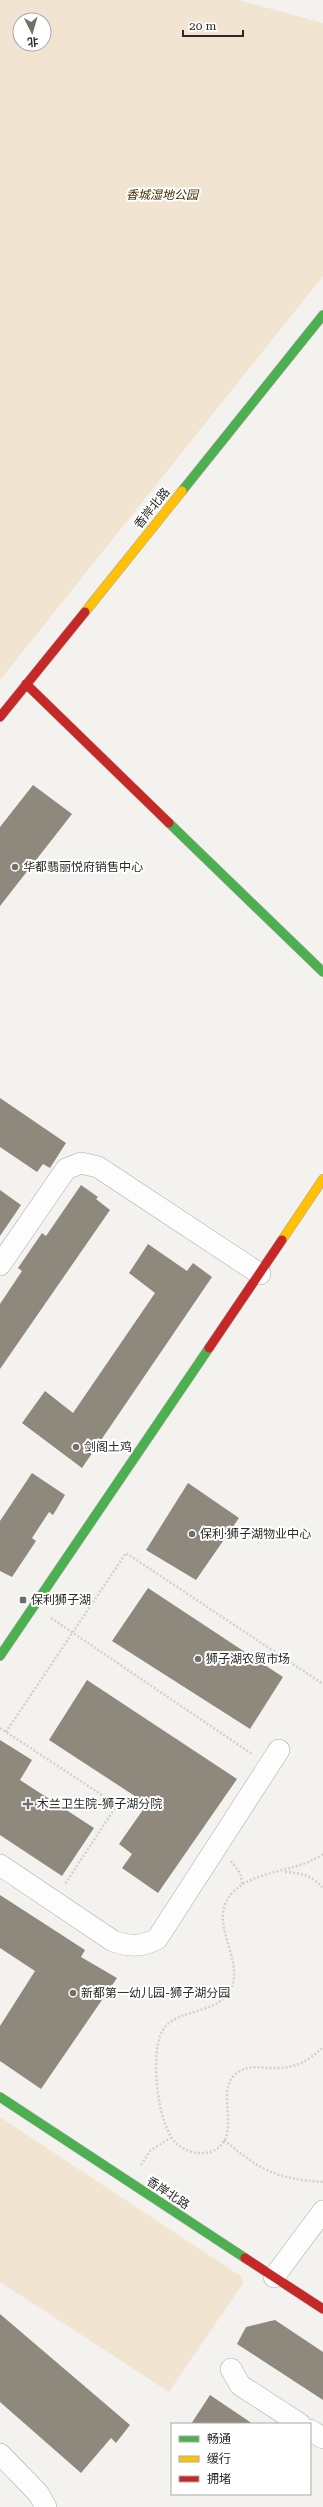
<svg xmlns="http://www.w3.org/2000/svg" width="323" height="2507" viewBox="0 0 323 2507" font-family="'Roboto Serif','Noto Sans SC',serif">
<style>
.green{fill:#f1e4d0;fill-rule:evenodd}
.building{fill:#8f887c}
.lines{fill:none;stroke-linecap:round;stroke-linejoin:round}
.street-casing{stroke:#acaaa9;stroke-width:22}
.fast-casing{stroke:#acaaa9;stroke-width:10}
.slow-casing{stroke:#acaaa9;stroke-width:10}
.jam-casing{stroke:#acaaa9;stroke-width:10}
.path{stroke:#d2d1cf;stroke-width:2.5;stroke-dasharray:2 2;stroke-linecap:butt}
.street{stroke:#fdfdfd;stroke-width:21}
.fast{stroke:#4caf50;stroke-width:9}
.slow{stroke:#ffc107;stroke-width:9}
.jam{stroke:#c62828;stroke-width:9}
.poi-dot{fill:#706f6c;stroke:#fff;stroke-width:1.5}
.labels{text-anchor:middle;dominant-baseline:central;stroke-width:4;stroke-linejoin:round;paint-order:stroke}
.park-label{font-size:12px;font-style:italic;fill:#442d01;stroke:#fff}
.street-label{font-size:12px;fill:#292826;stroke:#fff}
.poi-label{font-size:12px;fill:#292826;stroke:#fff;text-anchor:start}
</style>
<rect width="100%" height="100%" fill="#f4f2ef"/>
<path class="green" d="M0,0H238L323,23V276L0,680ZM20,20H44V44H20Z
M0,2117L242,2277L243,2283L169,2392L0,2282Z"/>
<path class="building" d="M33,785L72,814L0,906V827Z
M0,1098L66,1143L50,1168L43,1164L37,1172L0,1147Z
M81,1185L98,1197L96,1199L110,1210L0,1369V1304L22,1271L18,1268L42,1233L46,1236Z
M0,1190L21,1205L0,1236Z
M148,1244L187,1271L193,1263L212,1277L82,1468L22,1423L45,1391L73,1413L155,1293L129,1273Z
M32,1473L65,1495L53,1515L49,1512L32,1538L36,1541L12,1577L0,1571V1521Z
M188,1483L239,1518L196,1580L146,1550Z
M148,1588L283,1677L250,1729L112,1641Z
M87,1680L237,1779L158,1893L122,1868L132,1854L119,1844L147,1804L49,1740Z
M0,1740L32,1760L20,1780L94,1828L62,1876L0,1835Z
M0,1895L85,1950L81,1957L117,1978L41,2089L0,2061V2026L35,1971L0,1948Z
M0,2314L130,2425L116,2443L111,2438L81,2473L0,2402Z
M275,2320L323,2352V2400L237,2344L246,2327Z
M210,2395L253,2424H191Z"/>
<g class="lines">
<defs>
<path id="street" d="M0,1265L66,1169L81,1163L98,1167L260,1274
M0,1865L113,1941C130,1947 141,1947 157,1939L279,1750
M274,2277L323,2211
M231,2369L240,2385L300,2424
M310,2430L323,2438
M0,2454L38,2493L46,2507"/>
<path id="fast" d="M182,491L323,315
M169,823L323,972
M0,1656L209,1348
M0,2097L245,2258"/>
<path id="slow" d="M85,612L182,491
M282,1240L323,1179"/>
<path id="jam" d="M26,684L169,823
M0,717L85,612
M209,1348L282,1240
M245,2258L323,2309"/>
</defs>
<use href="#street" class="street-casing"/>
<use href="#fast" class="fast-casing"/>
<use href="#slow" class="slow-casing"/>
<use href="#jam" class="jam-casing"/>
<path class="path" d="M51,1618L252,1754
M0,1728L117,1805L65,1884
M6,1732L126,1553L323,1684
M323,1854C296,1873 255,1869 232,1893C206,1922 245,1958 231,1989C219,2014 181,2008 165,2027C148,2047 157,2125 176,2143C185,2152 201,2156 213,2151C246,2135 210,2088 240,2071C252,2064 264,2069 277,2068C296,2068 310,2060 323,2047
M231,1861L240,1873L243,1885
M285,1872C301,1873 312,1875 323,1888
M224,2140C260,2170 276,2179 323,2182
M141,2165L150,2151L170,2138"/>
<use href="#street" class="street"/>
<use href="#fast" class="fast"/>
<use href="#slow" class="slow"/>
<use href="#jam" class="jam"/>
</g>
<g class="poi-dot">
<circle cx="15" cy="867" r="4"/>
<circle cx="76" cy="1447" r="4"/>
<circle cx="192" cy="1534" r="4"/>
<rect x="19" y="1596" width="8" height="8" rx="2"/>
<circle cx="198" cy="1659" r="4"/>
<path d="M26 1798h4v4h4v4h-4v4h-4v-4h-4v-4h4z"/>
<circle cx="73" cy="1993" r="4"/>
</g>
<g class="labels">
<g class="park-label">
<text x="162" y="195">香城湿地公园</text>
</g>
<g class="street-label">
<text transform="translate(152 508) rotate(-51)">香岸北路</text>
<text transform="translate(168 2193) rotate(33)">香岸北路</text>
</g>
<g class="poi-label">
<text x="23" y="867">华都翡丽悦府销售中心</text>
<text x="84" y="1447">剑阁土鸡</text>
<text x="200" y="1534">保利·狮子湖物业中心</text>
<text x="31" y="1600">保利狮子湖</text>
<text x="206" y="1659">狮子湖农贸市场</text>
<text x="37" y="1804">木兰卫生院-狮子湖分院</text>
<text x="81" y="1993">新都第一幼儿园-狮子湖分园</text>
</g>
</g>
<rect x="171" y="2423" width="140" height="72" fill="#ffffff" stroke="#a9a9a8"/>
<rect x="179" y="2436" width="20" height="6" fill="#4caf50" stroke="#a9a9a8"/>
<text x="207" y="2443" font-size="12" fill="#292826">畅通</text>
<rect x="179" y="2456" width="20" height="6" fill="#ffc107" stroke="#a9a9a8"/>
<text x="207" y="2463" font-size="12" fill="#292826">缓行</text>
<rect x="179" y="2476" width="20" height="6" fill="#c62828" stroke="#a9a9a8"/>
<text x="207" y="2483" font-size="12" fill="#292826">拥堵</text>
<g transform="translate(32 32) rotate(175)"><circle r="19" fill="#ffffff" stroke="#a9a9a8"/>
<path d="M0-3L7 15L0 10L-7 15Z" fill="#706f6c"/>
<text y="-6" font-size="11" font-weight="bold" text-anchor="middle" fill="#292826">北</text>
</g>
<path d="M183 30v6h60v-6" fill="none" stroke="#292826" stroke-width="2"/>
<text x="189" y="30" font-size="12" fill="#292826" stroke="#ffffff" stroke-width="3" paint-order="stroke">20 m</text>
</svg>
